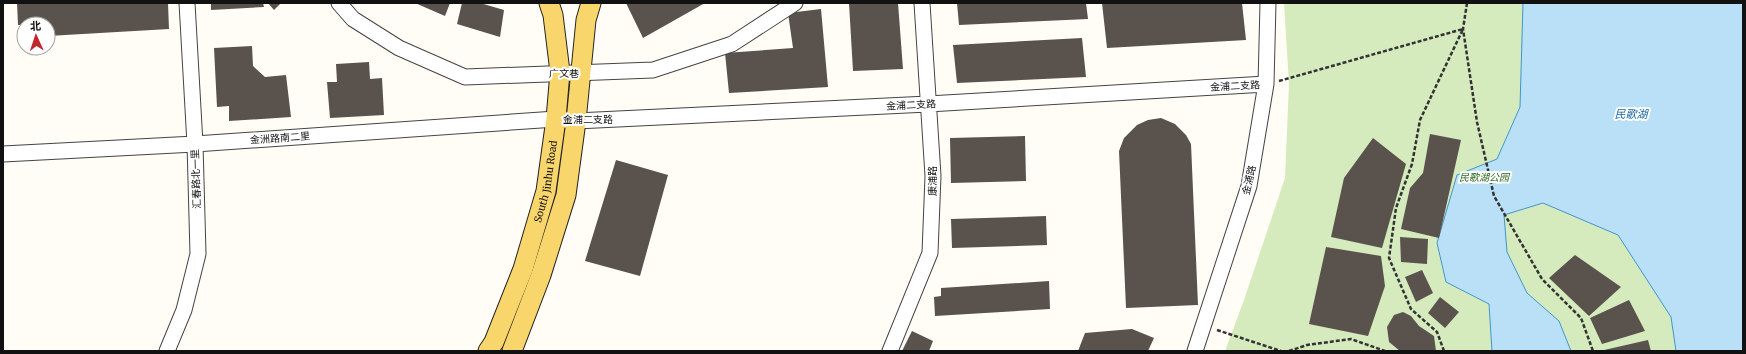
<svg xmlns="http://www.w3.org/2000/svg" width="1746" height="354" viewBox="0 0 1746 354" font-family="Merriweather,'Noto Sans SC',serif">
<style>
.green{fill:#d5ebbd}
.water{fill:#b9e0f7;stroke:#3f96cf}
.building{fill:#5a524d}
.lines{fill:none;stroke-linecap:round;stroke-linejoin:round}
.minor-casing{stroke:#444;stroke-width:17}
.major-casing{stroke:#222;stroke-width:21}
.path{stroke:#333;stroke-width:2.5;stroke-dasharray:4 2;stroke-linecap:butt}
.minor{stroke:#fff;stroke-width:15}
.major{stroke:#f9d66b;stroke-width:19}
.labels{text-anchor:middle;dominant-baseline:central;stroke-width:4;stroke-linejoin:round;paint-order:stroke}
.street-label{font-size:10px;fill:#111;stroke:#fff}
.park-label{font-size:10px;font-style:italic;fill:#2f6b1f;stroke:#fff}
.water-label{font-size:11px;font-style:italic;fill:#1768a6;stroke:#fff}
</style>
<rect width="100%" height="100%" fill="#fffdf5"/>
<path class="green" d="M1284,3H1743V351H1225L1244,300L1285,178L1289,84Z"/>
<path class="water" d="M1523,3H1743V351H1676L1671,317L1618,235L1543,203L1504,215L1507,252L1527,293L1559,321L1571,351H1492L1489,304L1446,282L1437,243L1457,175L1497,159L1520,107Z"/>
<path class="building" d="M17,3H168L169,29L48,36V24L18,25Z
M211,3H263L264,7L211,10Z
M268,3H281L274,10Z
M415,3H450L445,16Z
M462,3H480L504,10L500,37L457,24Z
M626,3H705L643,38Z
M849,3H898L903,69L853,71Z
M957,3H1086L1088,19L959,25Z
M1102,3H1242L1246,40L1107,48Z
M821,9L828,87L729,93L725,53L793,48L788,13Z
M1082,38L1086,77L957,83L953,45Z
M252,46L253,66L265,77L286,75L291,117L229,121V106L217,107L214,48Z
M369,62L370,79L382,78L384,115L330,118L327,82H337L336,64Z
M1161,118L1175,124L1186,135L1191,144L1198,305L1126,308L1119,151L1124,138L1137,125L1148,120Z
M1430,134L1461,140L1439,238L1401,229L1410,188L1423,173Z
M1025,136L1026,181L951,183L950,138Z
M1373,138L1406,164L1382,248L1331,237L1344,178Z
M616,160L668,175L640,276L585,261Z
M1046,216L1047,245L952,248L951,219Z
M1400,237L1428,239L1427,264L1401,262Z
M1326,247L1381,256L1385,286L1368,336L1309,324Z
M1575,255L1621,287L1589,316L1549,278Z
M1422,270L1433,293L1416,302L1405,277Z
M1049,281L1050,309L935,316L934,297L941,296V288Z
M1440,297L1459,312L1445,328L1428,313Z
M1629,300L1645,331L1602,344L1590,318Z
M1403,312L1411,316L1419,326L1434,336L1436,351H1400L1389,342L1387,327L1394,315Z
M1132,329L1154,338L1148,351H1078L1085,333Z
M912,331L933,341L929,351H902Z
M1648,340L1651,351H1604V350Z"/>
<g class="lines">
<defs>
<path id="minor" d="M339,3L353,19L399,48L465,77L653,70L732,44L795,3
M3,154L195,144L556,119L576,121L928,104L1266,84
M167,351L184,310L198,254L195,144L187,3
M890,351L930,253L933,176L922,3
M1195,351L1249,186L1266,84L1268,3"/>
<g id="major">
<path id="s1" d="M488,351L494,342L523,269L546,191L556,119L560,72L553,15L549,3"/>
<path d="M512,351L541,275L566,195L576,121L586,20L591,3"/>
</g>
</defs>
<use href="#minor" class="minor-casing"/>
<use href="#major" class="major-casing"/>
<path class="path" d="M1467,3L1463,29L1477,122L1494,196L1542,279L1581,318L1593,351
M1279,81L1463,29
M1217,330L1281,351
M1289,351L1307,345L1351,339L1385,351
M1444,351L1437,332L1411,309L1389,258L1396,208L1412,164L1420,120L1463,29"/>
<use href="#minor" class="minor"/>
<use href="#major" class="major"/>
</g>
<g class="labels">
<g class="street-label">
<text x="564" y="73">广文巷</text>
<text transform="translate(1235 86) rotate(-3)">金浦二支路</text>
<text transform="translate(911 105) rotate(-3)">金浦二支路</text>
<text x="588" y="119">金浦二支路</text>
<text transform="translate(280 138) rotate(-4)">金洲路南二里</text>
<text transform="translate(196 179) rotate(-92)">汇春路北一里</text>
<text transform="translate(1249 180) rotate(-77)">金浦路</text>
<text stroke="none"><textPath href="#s1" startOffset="180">South Jinhu Road</textPath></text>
<text transform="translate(932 181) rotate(-90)">康浦路</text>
</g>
<g class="park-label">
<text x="1484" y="177">民歌湖公园</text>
</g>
<g class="water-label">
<text x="1631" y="114">民歌湖</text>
</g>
</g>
<rect width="1746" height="354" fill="none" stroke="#111111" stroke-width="8"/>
<g transform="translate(36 36) rotate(357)"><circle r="19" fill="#ffffff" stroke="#a0a0a0"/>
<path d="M0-3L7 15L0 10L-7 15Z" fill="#c4262e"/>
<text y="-6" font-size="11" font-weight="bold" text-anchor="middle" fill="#111111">北</text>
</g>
</svg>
